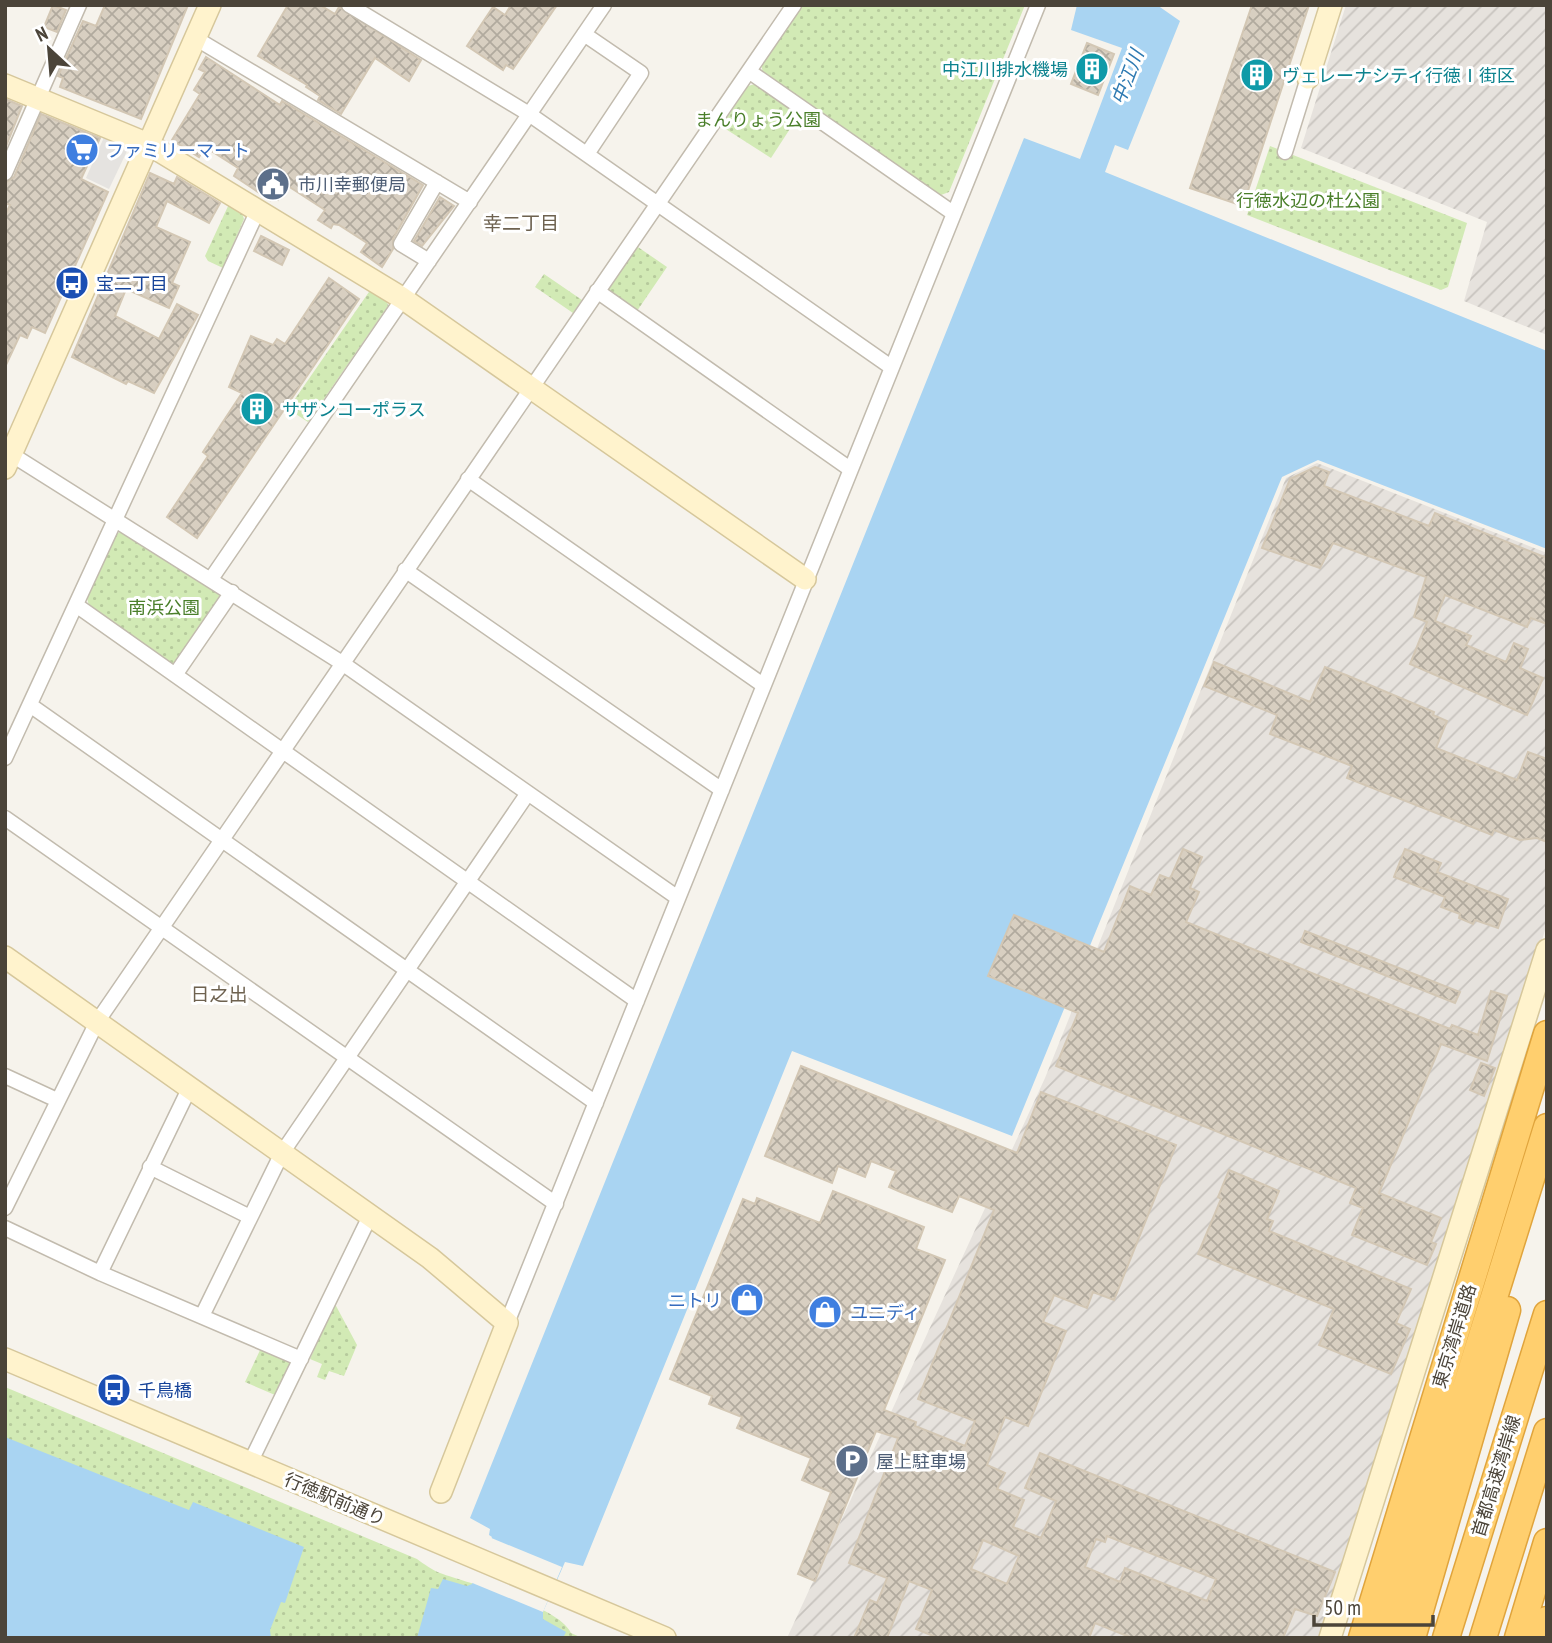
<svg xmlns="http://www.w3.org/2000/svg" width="1552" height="1643" viewBox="0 0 1552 1643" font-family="'PT Sans Narrow','Noto Sans JP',sans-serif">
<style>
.industrial{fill:url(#industrial-furrows)}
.park{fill:url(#park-dots)}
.parking{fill:#e5e3e0}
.water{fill:#a9d4f2}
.pier{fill:#f6f3ec}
.building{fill:url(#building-cross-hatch);stroke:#d3c7b4;stroke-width:2;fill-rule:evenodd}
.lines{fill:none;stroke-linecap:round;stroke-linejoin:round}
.street-casing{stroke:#c2bbae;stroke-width:17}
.secondary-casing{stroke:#d6c79b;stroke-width:24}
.highway-casing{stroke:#e0a43c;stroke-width:29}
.street{stroke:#fff;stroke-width:14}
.secondary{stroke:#fff3cd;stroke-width:21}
.highway{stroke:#ffcf6e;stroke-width:26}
.labels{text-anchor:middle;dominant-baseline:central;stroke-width:6;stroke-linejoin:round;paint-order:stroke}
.culture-label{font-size:18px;fill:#0d838f;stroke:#fff;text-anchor:start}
.park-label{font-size:18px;fill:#4a7f2a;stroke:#fff}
.shop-label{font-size:18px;fill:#366cbe;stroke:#fff;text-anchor:start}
.service-label{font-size:18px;fill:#4e5e75;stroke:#fff;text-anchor:start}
.transit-label{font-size:18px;fill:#164399;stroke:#fff;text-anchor:start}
.street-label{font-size:18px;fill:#4b4439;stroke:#fff}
.water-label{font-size:19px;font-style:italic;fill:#2e7ab2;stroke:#fff}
.neighbourhood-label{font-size:19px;fill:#6e6250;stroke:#fff}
</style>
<defs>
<pattern id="industrial-furrows" width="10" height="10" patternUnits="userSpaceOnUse" patternTransform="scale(1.75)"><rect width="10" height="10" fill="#e6e2dd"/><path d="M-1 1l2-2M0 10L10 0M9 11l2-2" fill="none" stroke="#c7c3be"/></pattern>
<pattern id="park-dots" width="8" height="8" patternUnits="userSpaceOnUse" patternTransform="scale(1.75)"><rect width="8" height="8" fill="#d2eab5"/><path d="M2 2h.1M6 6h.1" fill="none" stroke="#b6ca9c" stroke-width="1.8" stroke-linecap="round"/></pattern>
<pattern id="building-cross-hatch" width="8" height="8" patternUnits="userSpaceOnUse" patternTransform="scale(1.75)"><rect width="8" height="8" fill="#d8cfc1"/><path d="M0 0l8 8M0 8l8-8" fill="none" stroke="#b1aa9e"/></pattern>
</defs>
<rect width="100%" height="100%" fill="#f6f3ec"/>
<path class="industrial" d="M1346,5H1547V335L1464,301L1487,222L1301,148Z
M1317,463L1547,553V924L1322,1638H787L1045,1078L1286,478Z"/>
<path class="park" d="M801,5H1025L949,192L941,195L763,73L761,64Z
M755,84L799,115L771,158L721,126L748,86Z
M1270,146L1467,223L1448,287L1441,290L1247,215Z
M229,204L241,210L244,219L223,268L208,261L205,256Z
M635,245L667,267L637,311L609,292L607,284Z
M544,274L582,300L573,313L535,287Z
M371,289L386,298L388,306L308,422L288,409Z
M121,532L218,592L221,599L179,661L172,664L89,606L87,598L115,534Z
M335,1304L357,1345L344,1376L329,1371L325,1380L317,1377L322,1364L310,1359Z
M261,1348L291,1361L275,1395L245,1382Z
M5,1387L417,1559C424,1564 432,1570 440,1573C470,1584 558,1605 571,1633L582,1638H5Z"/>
<path class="parking" d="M105,135L128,149L109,189L86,178Z"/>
<path class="water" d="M1077,5H1157L1180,21L1128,150L1115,145L1105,172L1547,351V549L1318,460L1282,477L1012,1136L792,1051L583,1566L565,1562L543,1612V1619L566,1632L563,1638H417L431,1588L438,1589L443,1579L467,1586L472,1584L492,1537L489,1535L490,1529L470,1518L1024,138L1080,159L1122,48L1071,30Z
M5,1437L189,1510L193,1502L304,1547L285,1603L281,1602L270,1630L271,1638H5Z"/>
<path class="pier" d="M489,1537L562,1567L543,1612L470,1582Z"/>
<path class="building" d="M53,5L66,10L57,32L44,27Z
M105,5H188L141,119L60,87L63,78L58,76L83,21L96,26Z
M288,5H320L335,14L339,7L421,60L409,81L375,58L341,114L318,100L320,96L306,87L307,85L258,56Z
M511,5H557L513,69L506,65L503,70L467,46L493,7L505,15Z
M1252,5H1309L1243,206L1190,188Z
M1087,43L1114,54L1098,95L1071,84Z
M206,57L280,105L282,101L423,185L393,239V249L382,267L361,252L367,243L339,225L333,224L331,228L318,220L325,210L288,186L278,200L272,196L270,200L234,176L238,168L205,147L199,157L172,140L200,94L194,90L205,72L199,69Z
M5,99L22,106L5,149Z
M41,114L100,138L81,179L108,192L45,333L32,327L27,338L20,335L5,367V215L10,205L5,203V183L14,177Z
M150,173L174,184L177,177L220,203L209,223L167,201L156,227L190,242L172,283L179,286L169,308L126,289L115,316L159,339L177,304L198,315L154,393L128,381L126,384L72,357Z
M440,197L454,206L422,246L414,241Z
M261,236L289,250L282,265L254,251Z
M329,278L359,299L197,538L167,517L208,456L203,452L242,393L229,387L251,336L273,345L277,339L285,344Z
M1315,467L1329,472L1324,486L1429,526L1435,513L1547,558V624L1531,618L1527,627L1445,595L1435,621L1471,636L1466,645L1506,662L1514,643L1528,649L1520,668L1543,678L1527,715L1410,664L1427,622L1414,617L1426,577L1333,543L1320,568L1262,548L1290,479Z
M1214,662L1310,702L1325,667L1346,675L1434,712L1433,715L1447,721L1436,748L1517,780L1528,752L1547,759V842L1537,838L1520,840L1494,830L1492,835L1347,778L1352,766L1270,734L1277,715L1204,686Z
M1183,849L1202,857L1190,888L1199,892L1186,922L1450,1029L1452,1025L1478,1035L1491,991L1507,996L1487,1061L1441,1044L1379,1193L1441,1218L1431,1242L1436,1244L1427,1265L1352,1235L1363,1208L1350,1203L1356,1188L1056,1066L1078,1013L988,976L1014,915L1104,952L1130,886L1151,895L1160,875L1170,879Z
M1405,849L1441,863L1437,872L1508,899L1498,928L1475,920L1473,924L1459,918L1460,914L1441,907L1445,897L1394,877Z
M1305,931L1460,992L1455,1003L1301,942Z
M1481,1063L1495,1068L1484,1096L1470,1090Z
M801,1066L1017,1153L1041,1092L1176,1145L1114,1300L1093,1292L1087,1308L1054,1295L1043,1322L1066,1331L1028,1426L1005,1417L987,1465L1005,1473L997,1489L1024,1500L1013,1527L1041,1538L1056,1501L1025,1488L1040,1453L1335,1572L1317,1616L1295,1609L1283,1638H1132L1095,1623L1089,1638H938L916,1629L932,1590L909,1581L887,1638H854L870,1600L877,1603L887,1578L849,1563L898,1438L876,1431L815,1581L798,1574L831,1492L802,1480L811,1458L737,1428L742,1417L709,1404L712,1396L670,1379L743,1199L755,1204L757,1198L820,1223L833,1191L924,1227L916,1249L945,1260L884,1410L916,1422L915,1426L965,1446L975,1421L918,1399L994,1210L959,1196L952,1212L903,1193L889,1187L896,1171L871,1161L865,1177L838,1166L832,1183L765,1156ZM1107,1536L1216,1579L1207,1601L1125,1568L1120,1582L1085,1567L1096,1539L1105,1542ZM983,1540L1019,1556L1007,1584L971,1569Z
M1229,1170L1279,1191L1267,1219L1273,1221L1269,1231L1411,1289L1396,1323L1410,1329L1391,1374L1319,1345L1334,1309L1198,1254L1221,1199L1218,1197Z"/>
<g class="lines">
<defs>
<path id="street" d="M349,5L529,114L891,367
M584,34L641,73L587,154
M195,38L470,202
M750,72L953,213
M1285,152L1308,78
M5,173L79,5
M429,261L401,244L437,182
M597,291L850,469
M6,451L342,663L678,898
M468,479L763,685
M405,570L722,790
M211,579L604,5
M76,605L637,1001
M175,675L232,592
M30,705L596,1103
M5,758L258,210
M5,818L556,1204
M5,1076L57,1100
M150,1167L250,1217
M5,1208L97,1022L794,5
M5,1228L100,1273L301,1359
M100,1273L190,1087
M202,1316L282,1153L528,793
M507,1323L1038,5
M250,1463L370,1216"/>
<path id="secondary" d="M1308,78L1331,5
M5,85L148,144L402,298L805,579
M5,468L210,5
M5,957L430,1258L507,1323L441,1492
M5,1359L665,1638
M1330,1638L1547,950"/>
<path id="highway" d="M1362,1638L1547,1034
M1388,1638L1547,1127
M1412,1638L1507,1310
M1446,1638L1547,1314
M1483,1638L1547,1432
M1518,1638L1547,1542
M1541,1638L1547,1620"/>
</defs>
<use href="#street" class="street-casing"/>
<use href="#secondary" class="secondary-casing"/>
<use href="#highway" class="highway-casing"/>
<use href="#street" class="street"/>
<use href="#secondary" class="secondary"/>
<use href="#highway" class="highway"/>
</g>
<defs>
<symbol id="building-disc" viewBox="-11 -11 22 22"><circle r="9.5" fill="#0f9aa8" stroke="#fff"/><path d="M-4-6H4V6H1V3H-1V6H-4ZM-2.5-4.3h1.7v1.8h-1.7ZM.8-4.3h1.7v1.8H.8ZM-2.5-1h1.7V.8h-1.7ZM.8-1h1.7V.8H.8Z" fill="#fff"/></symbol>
<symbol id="supermarket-disc" viewBox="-11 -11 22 22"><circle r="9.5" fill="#3f7fe0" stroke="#fff"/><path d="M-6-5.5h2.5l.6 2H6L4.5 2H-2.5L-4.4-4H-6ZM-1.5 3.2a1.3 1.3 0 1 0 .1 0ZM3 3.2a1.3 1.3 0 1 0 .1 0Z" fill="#fff"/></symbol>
<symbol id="civic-disc" viewBox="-11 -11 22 22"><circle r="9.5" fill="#5c6f8a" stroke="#fff"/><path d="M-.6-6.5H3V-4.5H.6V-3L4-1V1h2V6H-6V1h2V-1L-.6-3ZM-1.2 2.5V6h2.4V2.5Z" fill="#fff"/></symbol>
<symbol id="bus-disc" viewBox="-11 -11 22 22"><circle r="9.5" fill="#1a4fb4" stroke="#fff"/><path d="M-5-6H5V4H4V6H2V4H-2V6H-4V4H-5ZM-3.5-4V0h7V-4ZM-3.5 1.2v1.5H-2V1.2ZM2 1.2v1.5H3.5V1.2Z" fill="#fff"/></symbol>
<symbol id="shop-disc" viewBox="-11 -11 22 22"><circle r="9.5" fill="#3f7fe0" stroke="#fff"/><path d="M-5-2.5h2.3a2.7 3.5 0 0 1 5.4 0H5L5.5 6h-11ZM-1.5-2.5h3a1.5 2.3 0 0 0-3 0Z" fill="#fff"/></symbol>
<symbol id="parking-disc" viewBox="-11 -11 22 22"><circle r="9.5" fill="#5c6f8a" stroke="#fff"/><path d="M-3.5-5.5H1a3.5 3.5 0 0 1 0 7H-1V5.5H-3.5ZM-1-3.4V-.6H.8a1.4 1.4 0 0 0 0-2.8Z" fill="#fff"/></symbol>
</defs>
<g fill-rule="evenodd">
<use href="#building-disc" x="1073" y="50" width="38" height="38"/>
<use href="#building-disc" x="1238" y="56" width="38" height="38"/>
<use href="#supermarket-disc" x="63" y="131" width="38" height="38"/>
<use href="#civic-disc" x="254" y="165" width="38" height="38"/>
<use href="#bus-disc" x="53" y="264" width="38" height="38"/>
<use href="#building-disc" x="238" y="390" width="38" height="38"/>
<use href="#shop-disc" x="728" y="1281" width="38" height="38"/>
<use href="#shop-disc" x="806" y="1293" width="38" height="38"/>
<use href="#bus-disc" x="95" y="1371" width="38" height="38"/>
<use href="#parking-disc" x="833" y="1442" width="38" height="38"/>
</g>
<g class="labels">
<g class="culture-label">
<text x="1068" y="69" text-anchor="end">中江川排水機場</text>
<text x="1282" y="75">ヴェレーナシティ行徳Ⅰ街区</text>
<text x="282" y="409">サザンコーポラス</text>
</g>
<g class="park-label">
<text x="758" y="119">まんりょう公園</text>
<text x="1308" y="200">行徳水辺の杜公園</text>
<text x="164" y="607">南浜公園</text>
</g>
<g class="shop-label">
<text x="106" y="150">ファミリーマート</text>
<text x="722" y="1300" text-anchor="end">ニトリ</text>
<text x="850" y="1312">ユニディ</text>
</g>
<g class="service-label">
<text x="298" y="184">市川幸郵便局</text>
<text x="876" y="1461">屋上駐車場</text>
</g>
<g class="transit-label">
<text x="96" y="283">宝二丁目</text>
<text x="138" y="1390">千鳥橋</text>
</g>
<g class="street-label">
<text transform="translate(1454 1336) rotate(-73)">東京湾岸道路</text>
<text transform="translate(1496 1476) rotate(-73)">首都高速湾岸線</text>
<text transform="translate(335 1499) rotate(23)">行徳駅前通り</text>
</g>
<g class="water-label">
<text transform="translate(1127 77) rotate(-69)">中江川</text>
</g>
<g class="neighbourhood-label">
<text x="521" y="223">幸二丁目</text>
<text x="219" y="994">日之出</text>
</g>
</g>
<rect width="1552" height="1643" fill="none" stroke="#4b4439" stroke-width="14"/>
<g transform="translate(49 49) rotate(334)" stroke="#ffffff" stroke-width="5" paint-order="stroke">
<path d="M0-5L12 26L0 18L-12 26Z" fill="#4b4439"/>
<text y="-10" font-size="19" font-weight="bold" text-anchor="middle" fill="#4b4439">N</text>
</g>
<path d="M1314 1615v10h119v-10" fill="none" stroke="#4b4439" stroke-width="3.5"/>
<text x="1324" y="1615" font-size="21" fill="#4b4439" stroke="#ffffff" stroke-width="5" paint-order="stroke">50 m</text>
</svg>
